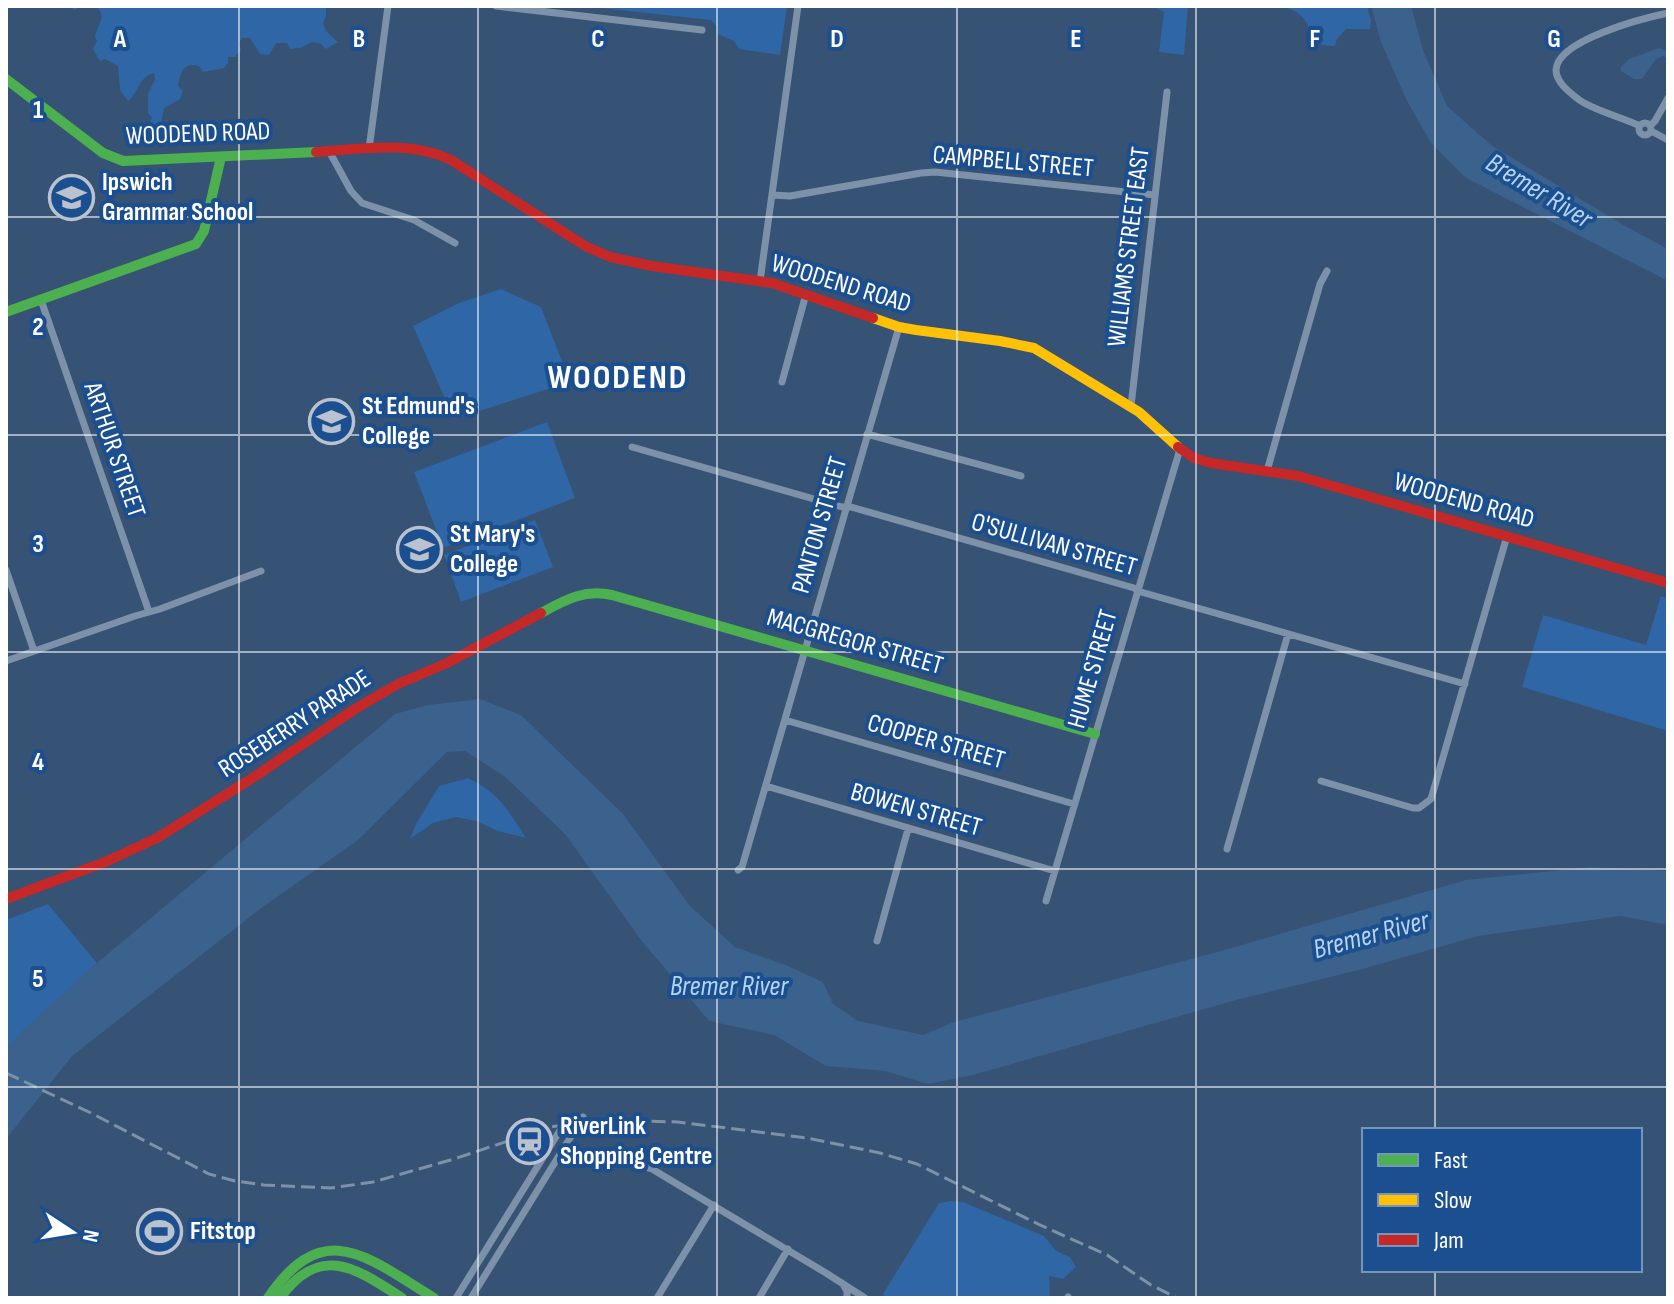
<svg xmlns="http://www.w3.org/2000/svg" width="1674" height="1304" viewBox="0 0 1674 1304" font-family="'Sofia Sans Condensed',sans-serif">
<style>
.green{fill:#2f66a5}
.water{fill:#3b618d}
.lines{fill:none;stroke-linecap:round;stroke-linejoin:round}
.street{stroke:#7d92a8;stroke-width:7}
.fast{stroke:#4caf50;stroke-width:10}
.slow{stroke:#ffc107;stroke-width:10}
.jam{stroke:#c62828;stroke-width:10}
.rail{stroke:#7e92a7;stroke-width:3;stroke-dasharray:14 6;stroke-linecap:butt}
.grid{fill:none;stroke:#fff;stroke-width:2;stroke-opacity:0.55}
.labels{text-anchor:middle;dominant-baseline:central;stroke-width:8;stroke-linejoin:round;paint-order:stroke}
.street-label{font-size:26px;fill:#fff;stroke:#1b4f8f}
.poi-label{font-size:26px;font-weight:bold;fill:#fff;stroke:#1b4f8f;text-anchor:start}
.water-label{font-size:28px;font-style:italic;fill:#b5d3f5;stroke:#1b4f8f}
.district-label{font-size:34px;font-weight:bold;letter-spacing:2px;fill:#fff;stroke:#1b4f8f}
.grid-label{font-size:26px;text-anchor:middle;font-weight:bold;fill:#fff;stroke:#1b4f8f;stroke-width:8;stroke-linejoin:round;paint-order:stroke}
</style>
<rect width="100%" height="100%" fill="#365274"/>
<path class="green" d="M70,6H326V16L323,23L326,31L338,42L326,49L321,44L312,42L300,48L290,49L287,43H276L269,55L260,54L250,38H242L239,43L241,50L235,57H228V63L224,68L203,72L199,66C183,61 180,74 178,86L183,91L180,99L164,108L160,128L161,136L153,140L148,129L152,117L148,113V94L155,79L154,73C138,77 139,93 128,101L120,90L118,66L105,59L100,61L93,49L97,41L95,37C97,24 108,18 96,6H84L74,10Z
M583,6H787L780,55L739,49L734,41L717,34V27L711,20Z
M1152,6H1188L1184,55L1159,52L1164,12Z
M1280,6H1367L1371,21L1370,29H1346L1337,39L1335,46C1305,47 1316,28 1299,14C1294,10 1286,8 1280,6Z
M501,289L541,307L570,382L454,419L413,326L459,303Z
M547,422L575,498L443,548L414,472Z
M535,520L553,567L461,602L444,555Z
M1661,596L1668,599V731L1522,687L1543,615L1646,645Z
M468,778C500,794 507,809 526,838L498,831L476,821L456,817L433,823L410,839L416,824L439,786Z
M48,904L97,963L6,1049V920Z
M951,1201L963,1202L1044,1236L1056,1251L1070,1257L1076,1267L1063,1279L1049,1276L1050,1298H885L883,1294L939,1203Z"/>
<path class="water" d="M1371,6H1411L1423,50L1447,106L1491,145L1625,226L1668,249V281L1466,178L1431,143L1407,101L1381,42Z
M1659,48L1665,50L1668,58L1663,56L1656,59L1642,79H1634L1621,71V67L1629,59Z
M480,699L521,715L623,814L690,906L735,947L788,966L823,982L833,1004L858,1021L923,1035L954,1022L1221,951L1466,880L1591,867L1668,871V925L1621,916L1478,936L1359,970L1236,1000L973,1075L928,1084L885,1071L826,1066L774,1035L709,1021L641,940L565,834L504,776L465,751L447,752L358,840L260,909L72,1056L6,1139V1049L21,1032L97,963L395,714L428,705Z"/>
<g class="lines">
<path class="street" d="M496,6L702,30
M1639 129a6 6 0 1 1 12 0a6 6 0 1 1-12 0Z
M1640,126C1622,117 1592,110 1578,99C1569,92 1556,82 1556,70C1557,40 1644,18 1668,13
M1650,126L1655,121L1668,98
M1651,131L1668,140
M369,149L388,6
M329,151L351,191L362,203L414,220L455,243
M772,195L790,196L921,173L935,172L1155,195
M760,281L798,6
M41,300L149,612
M782,382L806,294
M1131,406L1167,92
M867,434L1021,476
M632,447L842,507H851L1134,588L1141,592C1249,623 1357,653 1465,684
M1267,471L1320,284L1327,271
M6,570L34,651
M6,661L135,616L160,609L261,571
M785,720L1074,804
M1321,781L1413,808H1419L1431,799L1507,536
M766,786L1055,871
M1227,849L1288,634
M738,870L742,867L899,327
M1046,901L1180,449
M877,941L908,829
M645,1167L652,1169L826,1273L865,1298
M842,1283L847,1291V1298
M1068,1297L1069,1298
M456,1298L567,1119
M471,1298L583,1117
M657,1298L714,1205
M759,1298L788,1249"/>
<path class="fast" d="M6,79L103,153L123,161L316,152
M6,312L196,244L204,231L221,157
M541,613C565,600 584,589 612,595L1095,734
M268,1298C324,1215 368,1258 434,1298
M280,1298C321,1242 357,1269 402,1298"/>
<path class="slow" d="M873,318L899,327L916,330L1000,341L1034,348L1139,412L1178,447"/>
<path class="jam" d="M316,152C360,149 410,140 451,160L585,246L610,257L652,266L772,283L873,318
M1178,447L1194,458L1211,463L1298,476L1668,583
M6,899L105,862L157,838L254,777L355,709L398,684L447,663L541,613"/>
<path class="rail" d="M6,1073L91,1113L209,1174L235,1181L264,1185L331,1188L373,1182L454,1159L550,1127L596,1120L678,1122L807,1138L880,1153L917,1164L1038,1224L1107,1255L1151,1285L1177,1298"/>
</g>
<path class="grid" d="M239,6V1298M478,6V1298M717,6V1298M957,6V1298M1196,6V1298M1435,6V1130M6,217H1668M6,435H1668M6,652H1668M6,869H1668M6,1087H1668M1435,1270V1298"/>
<defs>
<symbol id="school-ring" viewBox="-11 -11 22 22"><circle r="9.5" fill="#1b4f8f" stroke="#b9c2ce" stroke-width="1.5"/><path d="M0-5L7-2L0 1L-7-2ZM-4 1L0 2.5L4 1V4Q0 6-4 4Z" fill="#b9c2ce"/></symbol>
<symbol id="station-ring" viewBox="-11 -11 22 22"><circle r="9.5" fill="#1b4f8f" stroke="#b9c2ce" stroke-width="1.5"/><path d="M-3-6H3Q5-6 5-4V2Q5 4 3 4L4.5 6H3L1.5 4h-3L-3 6H-4.5L-3 4Q-5 4-5 2V-4Q-5-6-3-6ZM-3.5-4v3h7v-3ZM-3.5 1v1.5H-2V1ZM2 1v1.5H3.5V1Z" fill="#b9c2ce"/></symbol>
<symbol id="stadium-ring" viewBox="-11 -11 22 22"><circle r="9.5" fill="#1b4f8f" stroke="#b9c2ce" stroke-width="1.5"/><path d="M0-5a6.5 5 0 1 0 0 10a6.5 5 0 1 0 0-10ZM-3.5-1.8h7v3.6h-7Z" fill="#b9c2ce"/></symbol>
</defs>
<g fill-rule="evenodd">
<use href="#school-ring" x="46" y="172" width="51" height="51"/>
<use href="#school-ring" x="306" y="396" width="51" height="51"/>
<use href="#school-ring" x="394" y="524" width="51" height="51"/>
<use href="#station-ring" x="504" y="1116" width="51" height="51"/>
<use href="#stadium-ring" x="134" y="1206" width="51" height="51"/>
</g>
<g class="labels">
<g class="street-label">
<text transform="translate(198 134) rotate(-2)">WOODEND ROAD</text>
<text transform="translate(1013 162) rotate(5)">CAMPBELL STREET</text>
<text transform="translate(1129 247) rotate(-83)">WILLIAMS STREET EAST</text>
<text transform="translate(841 284) rotate(17)">WOODEND ROAD</text>
<text transform="translate(114 450) rotate(71)">ARTHUR STREET</text>
<text transform="translate(1464 501) rotate(16)">WOODEND ROAD</text>
<text transform="translate(820 525) rotate(-74)">PANTON STREET</text>
<text transform="translate(1054 545) rotate(16)">O'SULLIVAN STREET</text>
<text transform="translate(855 642) rotate(16)">MACGREGOR STREET</text>
<text transform="translate(1093 669) rotate(-74)">HUME STREET</text>
<text transform="translate(295 724) rotate(-33)">ROSEBERRY PARADE</text>
<text transform="translate(936 742) rotate(16)">COOPER STREET</text>
<text transform="translate(916 810) rotate(16)">BOWEN STREET</text>
</g>
<g class="poi-label">
<text x="102" y="182">Ipswich<tspan x="102" dy="30">Grammar School</tspan></text>
<text x="362" y="406">St Edmund's<tspan x="362" dy="30">College</tspan></text>
<text x="450" y="534">St Mary's<tspan x="450" dy="30">College</tspan></text>
<text x="560" y="1126">RiverLink<tspan x="560" dy="30">Shopping Centre</tspan></text>
<text x="190" y="1231">Fitstop</text>
</g>
<g class="water-label">
<text transform="translate(1539 191) rotate(31)">Bremer River</text>
<text transform="translate(1371 935) rotate(-15)">Bremer River</text>
<text x="729" y="986">Bremer River</text>
</g>
<g class="district-label">
<text x="618" y="377">WOODEND</text>
</g>
</g>
<g class="grid-label">
<text x="120" y="47">A</text>
<text x="359" y="47">B</text>
<text x="598" y="47">C</text>
<text x="837" y="47">D</text>
<text x="1076" y="47">E</text>
<text x="1315" y="47">F</text>
<text x="1554" y="47">G</text>
<text x="38" y="118">1</text>
<text x="38" y="335">2</text>
<text x="38" y="552">3</text>
<text x="38" y="770">4</text>
<text x="38" y="987">5</text>
</g>
<rect width="1674" height="1304" fill="none" stroke="#ffffff" stroke-width="16"/>
<rect x="1362" y="1128" width="280" height="144" fill="#1b4f8f" stroke="#7695bc" stroke-width="2"/>
<rect x="1378" y="1154" width="40" height="12" fill="#4caf50" stroke="#7695bc" stroke-width="2"/>
<text x="1434" y="1168" font-size="24" fill="#ffffff">Fast</text>
<rect x="1378" y="1194" width="40" height="12" fill="#ffc107" stroke="#7695bc" stroke-width="2"/>
<text x="1434" y="1208" font-size="24" fill="#ffffff">Slow</text>
<rect x="1378" y="1234" width="40" height="12" fill="#c62828" stroke="#7695bc" stroke-width="2"/>
<text x="1434" y="1248" font-size="24" fill="#ffffff">Jam</text>
<g transform="translate(72 1232) rotate(102)" stroke="#1b4f8f" stroke-width="6" paint-order="stroke">
<path d="M0-6L14 30L0 20L-14 30Z" fill="#ffffff"/>
<text y="-12" font-size="22" font-weight="bold" text-anchor="middle" fill="#ffffff">N</text>
</g>
</svg>
